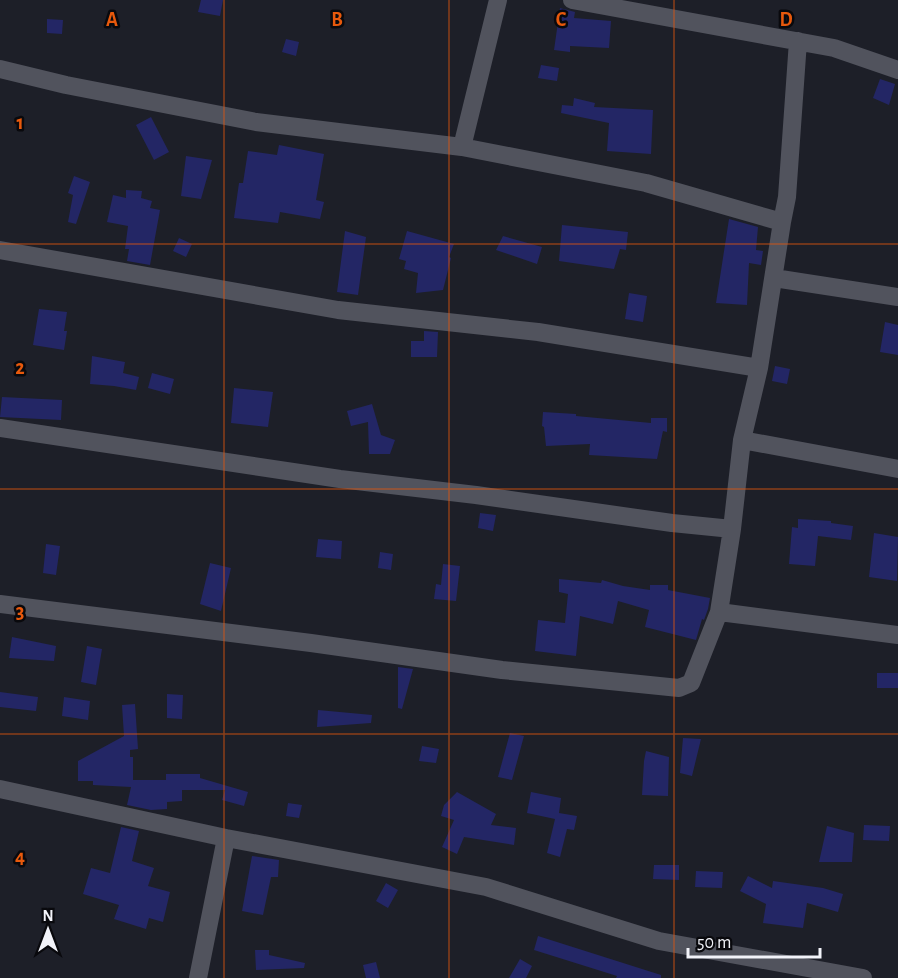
<svg xmlns="http://www.w3.org/2000/svg" width="898" height="978" viewBox="0 0 898 978" font-family="'Alegreya Sans',sans-serif">
<style>
.building{fill:#232665}
.lines{fill:none;stroke-linecap:round;stroke-linejoin:round}
.minor{stroke:#51535d;stroke-width:18}
.grid{fill:none;stroke:#e8590c;stroke-width:1.5;stroke-opacity:0.55}
.grid-label{font-size:20px;text-anchor:middle;font-weight:bold;fill:#e8590c;stroke:#09090d;stroke-width:5;stroke-linejoin:round;paint-order:stroke}
</style>
<rect width="100%" height="100%" fill="#1d1f28"/>
<path class="building" d="M201,0H223L220,16L198,12Z
M560,8L575,12L574,18L611,21L609,48L570,46V52L554,50Z
M47,19L63,20L62,34L47,33Z
M286,39L299,42L296,56L282,52Z
M541,65L559,68L557,81L538,78Z
M880,79L895,84L889,105L873,98Z
M574,98L595,103L594,107L653,110L651,154L607,151L609,123L561,113L562,105L573,106Z
M151,117L169,152L154,160L136,125Z
M279,145L324,154L316,200L324,202L320,219L280,212L278,223L234,218L239,183H243L248,151L277,155Z
M186,156L212,160L201,199L181,196Z
M74,176L90,182L76,224L68,222L73,195L68,193Z
M126,190L142,191L141,198L152,201L150,208L160,210L150,265L127,261L129,249H125L128,226L107,222L113,195L126,198Z
M729,219L758,227L756,250L763,251L761,265L749,263L747,305L716,303Z
M562,225L628,232L626,250L620,249L614,269L559,261Z
M345,231L366,237L358,295L337,292Z
M407,231L454,244L449,257L451,258L443,290L416,293L418,273L404,269L406,261L399,259Z
M503,236L542,247L537,264L496,250Z
M179,238L192,244L186,257L173,251Z
M629,293L647,296L643,322L625,319Z
M39,309L67,312L64,331H67L64,350L33,345Z
M885,322L898,325V355L880,352Z
M424,331L438,332L437,357H411V341H424Z
M92,356L125,362L123,373L139,377L136,390L114,386L90,384Z
M775,366L790,369L787,384L772,381Z
M152,373L174,379L170,394L148,388Z
M234,388L273,392L268,427L231,423Z
M2,397L62,400L61,420L0,417Z
M372,404L381,435L395,440L390,454H369L368,422L351,426L347,411Z
M543,412L576,414V416L651,423V418H667V432L663,431L657,459L589,455L590,444L546,446L544,427L542,426Z
M480,513L496,515L493,531L478,528Z
M798,519L831,521V523L853,526L851,540L818,536L815,566L789,564L792,527L798,528Z
M874,533L898,537L897,581L869,577Z
M318,539L342,541L341,559L316,557Z
M46,544L60,546L56,575L43,573Z
M380,552L393,554L391,570L378,568Z
M210,563L231,568L221,611L200,604Z
M443,564L460,566L456,601L434,599L436,584L441,585Z
M559,579L601,583L602,580L623,586L650,590V585H668V590L710,598L708,609L704,620L702,619L696,640L645,627L649,610L618,601L613,624L580,616L576,656L535,651L538,620L565,623L568,594L559,592Z
M12,637L56,646L54,661L9,658Z
M87,646L102,649L96,685L81,682Z
M398,667L413,669L402,709L398,708Z
M877,673H898V688H877Z
M0,692L38,697L36,711L0,707Z
M167,694L183,695L182,719L167,718Z
M64,697L90,701L88,720L62,716Z
M135,704L138,749L130,750V757H133V780H166V774H200V778L248,792L244,806L222,800L225,790H182V801L167,802V809L151,810L127,805L131,787L93,785V781H78V761L124,736L122,705Z
M318,710L372,715L371,723L317,727Z
M510,733L524,736L512,780L498,777Z
M683,738L701,739L692,776L680,773Z
M422,746L439,749L436,763L419,761Z
M646,751L669,757L668,796L642,795L644,761Z
M457,792L496,814L491,825L516,828L514,845L464,837L457,854L442,847L454,820L441,816L444,805Z
M531,792L561,798L559,813L577,816L574,830L567,829L560,857L547,853L555,819L527,813Z
M288,803L302,805L299,818L286,816Z
M864,825L890,826L889,841L863,840Z
M827,826L854,833L852,862H819Z
M121,827L139,831L132,861L154,868L148,886L170,892L163,922L149,918L146,929L114,919L119,905L83,894L91,868L110,873Z
M252,856L279,860L278,877H271L263,915L242,911Z
M654,865H679V880L653,879Z
M696,871L723,872L722,888L695,887Z
M748,876L772,888L773,881L823,888L843,894L838,912L807,903L803,928L763,923L766,904L740,891Z
M386,883L398,890L388,908L376,901Z
M538,936L661,975V978H616L617,976L534,950Z
M255,950H269V955L305,963L304,968L256,970Z
M520,959L532,966L526,978H509Z
M376,962L380,978H366L363,965Z"/>
<g class="lines">
<path class="minor" d="M572,0L834,48L898,70
M0,69L66,85L256,122L462,147L646,183L782,222
M462,147L498,0
M0,250L338,310L538,332L759,368
M774,278L898,297
M0,428L340,479L476,495L672,523L732,529
M742,440L898,469
M0,604L311,643L502,670L679,688L691,683L719,612L732,529L742,440L759,368L782,222L787,197L798,41
M719,612L898,635
M0,789L226,838L486,887L659,941L863,978
M198,978L226,838"/>
</g>
<path class="grid" d="M224,0V978M449,0V978M674,0V978M0,244H898M0,489H898M0,734H898"/>
<g class="grid-label">
<text x="112" y="26">A</text>
<text x="337" y="26">B</text>
<text x="561" y="26">C</text>
<text x="786" y="26">D</text>
<text x="20" y="129">1</text>
<text x="20" y="374">2</text>
<text x="20" y="618">3</text>
<text x="20" y="863">4</text>
</g>
<g transform="translate(48 930)" stroke="#09090d" stroke-width="4.5" paint-order="stroke">
<path d="M0-4.5L10 22L0 15L-10 22Z" fill="#f2f3f9"/>
<text y="-9" font-size="16" font-weight="bold" text-anchor="middle" fill="#f2f3f9">N</text>
</g>
<path d="M688 948v9h132v-9" fill="none" stroke="#f2f3f9" stroke-width="3"/>
<text x="697" y="948" font-size="18" fill="#f2f3f9" stroke="#09090d" stroke-width="4.5" paint-order="stroke">50 m</text>
</svg>
